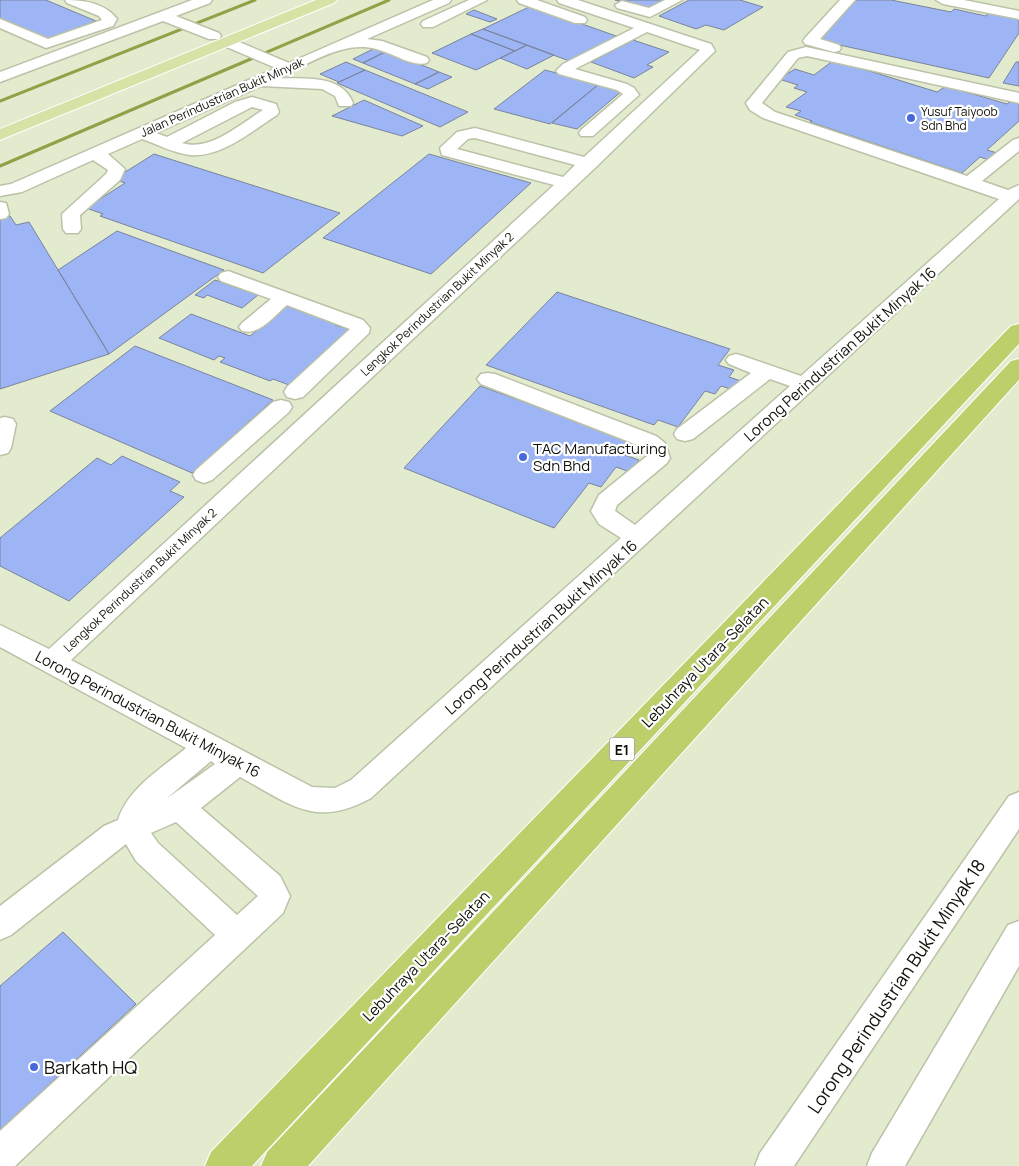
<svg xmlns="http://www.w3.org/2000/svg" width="1019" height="1166" viewBox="0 0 1019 1166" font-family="Manrope,sans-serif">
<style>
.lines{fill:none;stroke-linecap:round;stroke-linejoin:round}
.stream{stroke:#90a147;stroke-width:3}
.building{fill:#9db5f4;stroke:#7a849c}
.minor-casing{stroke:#bbc2a7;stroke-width:3}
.major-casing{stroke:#fff;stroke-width:2}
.highway-casing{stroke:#fff;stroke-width:2}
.minor{fill:#fff;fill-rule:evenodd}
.major{fill:#d6e2a6;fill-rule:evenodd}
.highway{fill:#bbcf6b;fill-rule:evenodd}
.poi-dot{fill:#4769dc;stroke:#fff;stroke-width:2}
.labels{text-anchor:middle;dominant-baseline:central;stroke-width:4.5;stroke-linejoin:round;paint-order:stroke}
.far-street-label{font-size:12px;fill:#101209;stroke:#fff}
.far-poi-label{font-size:12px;fill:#101209;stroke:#fff;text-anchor:start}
.shield{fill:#fff;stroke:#585953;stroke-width:1}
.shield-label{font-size:14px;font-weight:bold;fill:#101209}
.street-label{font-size:15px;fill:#101209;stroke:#fff}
.poi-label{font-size:15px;fill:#101209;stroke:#fff;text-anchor:start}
.near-street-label{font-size:18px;fill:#101209;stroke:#fff}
.near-poi-label{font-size:18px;fill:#101209;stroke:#fff;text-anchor:start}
</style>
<rect width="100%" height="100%" fill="#e3ebce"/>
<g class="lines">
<path class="stream" d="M0,101L255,0
M0,166L389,0"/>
</g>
<path class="building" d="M0,0H46L96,21L44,41L0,21Z
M615,0H669L649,11Z
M689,0H740L763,7L724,30L706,25L696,29L659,16Z
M854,0H891L951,12L954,9L986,16L988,12L1019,19V33L989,78L817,40Z
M531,6L619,37L572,62L483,29Z
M474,10L497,19L490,22L466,14Z
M483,29L527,45L515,51L471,34Z
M471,34L515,51L476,70L432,53Z
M633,40L669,52L647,65L653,67L634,78L591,62Z
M527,45L554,55L527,69L500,58Z
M377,47L387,51L363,63L353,59Z
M387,51L439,72L415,84L363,63Z
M834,60L937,92L946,86L1007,104L1015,98L1019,99V121L987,150L997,153L989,160L980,157L962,173L810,122L812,121L795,115L801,111L786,107L807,92L794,88L798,85L779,79L795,69L814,75Z
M346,62L365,70L339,82L320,74Z
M1016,62H1019V86L1003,83Z
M365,70L468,112L440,127L337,83Z
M545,70L599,84L550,124L494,109Z
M439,72L452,77L428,89L415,84Z
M599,84L623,90L577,129L552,123Z
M364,100L423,126L402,136L332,116Z
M154,154L340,213L263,273L100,216L103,214L86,208L125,183L114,179Z
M429,154L531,183L431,274L323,238Z
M10,216L16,225L29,222L109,354L0,389V218Z
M117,231L224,270L109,354L58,270Z
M215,280L258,295L242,308L207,295L204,298L195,295Z
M557,292L730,349L718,365L734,370L729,377L744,382L737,391L721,386L715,394L705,391L678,427L658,420L654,425L486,365Z
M289,304L338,322L335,325L351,330L289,385L273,379L270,381L220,362L225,358L219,356L214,360L159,338L191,314L250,336Z
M135,346L273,400L192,473L50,411Z
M480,386L635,442L625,455L639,460L630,472L616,467L601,487L589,483L554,528L404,468Z
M122,456L180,482L170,491L184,497L69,601L0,566V538L97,458L111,465Z
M63,932L136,1004L0,1130V986Z"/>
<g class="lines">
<defs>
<path id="minor" d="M65,0C84,0 105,3 117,19L113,26L46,48L0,28V19L48,39L102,20L99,16L67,3Z
M192,0H212L210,3L176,16L219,33L221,36L219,39H209L163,21L0,82V72Z
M433,0H451L449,3L367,39L382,41L427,57L429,60L427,63C411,67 391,52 376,49C343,40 307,65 278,78C304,79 342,74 353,103L351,106H339L335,96L322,89L261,86L156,133L167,137L235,102L252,97L276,104L279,112L277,115C252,131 221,158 190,155C173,153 157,144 142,139L108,154L125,169L120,180L80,215L81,229L78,233H66L63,229L62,214L106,174L108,170L93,160L22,192L0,196V186L11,184L276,68L222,45L220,42L222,39H232L289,63ZM252,107L263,110C240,124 210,152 182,143Z
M469,0H487L433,27H423L421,24L423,21Z
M517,0H537L585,17L587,20L585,23H575L519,3Z
M557,0H578L711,44L715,51L595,168L71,660L312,787L335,788L351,780L621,538L599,524L591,511L599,495L647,456L646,451L640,446L481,384L477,379L481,374L488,373L495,374L656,436L665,443L670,458L667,463L617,505L615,511L635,525L790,386L770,379L693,439L685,441L677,439L674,434L677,429L751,373L729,364L726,360L729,356L736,354L743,356L801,376L999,199L763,118L750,110L746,103L788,52L806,47L1019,93V103L807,56L798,58L762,103L775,112L967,176L1013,140L1019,138V151L982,181L1008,190L1019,185V199L371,798C315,829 290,804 240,777L201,808L280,876L290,896L283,913L15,1166H0V1131L215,935L136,861L126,844L11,935L0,940V906L104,826L118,820C128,788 162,768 186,748L0,647V625L49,649L554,185L442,155L440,148L457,132L475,128L584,157L700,50L647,32L575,69L627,84L634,88L639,95L593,136H581L579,133L581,130L623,94L617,90L559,74L556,71L563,64L634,28L559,3ZM475,138L575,165L563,177L457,149L468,139ZM211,761L215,764L166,799ZM176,822L258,896L237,915L158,843L151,833Z
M665,0H682L650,17L617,8L615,5L622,1L649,8Z
M840,0H855L820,39L839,45L841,48L839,51L834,52L805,44L803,41L805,38Z
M936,0H964L1019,11V19L943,4Z
M0,202L6,203L9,214L6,218L0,219Z
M228,271L363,320L370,328L369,333L303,397L295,399L287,397L284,392L287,387L350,329L287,305C274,316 259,336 242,331L239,327L242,323L271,299L221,281L218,277L221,273Z
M281,400L289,402L292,407L289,412L212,480L204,483L196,480L193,475L196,470L273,402Z
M5,417L13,419L16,424L11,448L8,453L0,455V418Z
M1019,792V829L794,1166H755L760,1153L1009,796Z
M1019,921V966L905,1166H867L872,1153L1008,925Z"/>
<path id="major" d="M316,0H337L334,3L0,140V129Z"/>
<path id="highway" d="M1019,324V344L252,1166H205L211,1152L1011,326Z
M1019,359V380L308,1166H261L267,1152L1011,361Z"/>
</defs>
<use href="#minor" class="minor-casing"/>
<use href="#major" class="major-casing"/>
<use href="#highway" class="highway-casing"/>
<use href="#minor" class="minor"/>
<use href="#major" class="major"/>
<use href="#highway" class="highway"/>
</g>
<g class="poi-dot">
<circle cx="911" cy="118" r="5"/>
<circle cx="523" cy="457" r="5"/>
<circle cx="34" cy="1067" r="5"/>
</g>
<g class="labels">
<g class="far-street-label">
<text transform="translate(222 97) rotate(-24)">Jalan Perindustrian Bukit Minyak</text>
<text transform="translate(437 304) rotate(-43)">Lengkok Perindustrian Bukit Minyak 2</text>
<text transform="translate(140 580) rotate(-43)">Lengkok Perindustrian Bukit Minyak 2</text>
</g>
<g class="far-poi-label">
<text x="921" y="111">Yusuf Taiyoob<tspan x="921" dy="14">Sdn Bhd</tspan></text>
</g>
<rect class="shield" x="609.5" y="737.5" width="25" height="23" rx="4"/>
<g class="shield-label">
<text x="622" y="749">E1</text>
</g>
<g class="street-label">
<text transform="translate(840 354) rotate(-42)">Lorong Perindustrian Bukit Minyak 16</text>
<text transform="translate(541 627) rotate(-42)">Lorong Perindustrian Bukit Minyak 16</text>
<text transform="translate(705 662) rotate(-46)">Lebuhraya Utara–Selatan</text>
<text transform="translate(148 714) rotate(28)">Lorong Perindustrian Bukit Minyak 16</text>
<text transform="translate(426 956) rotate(-46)">Lebuhraya Utara–Selatan</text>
</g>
<g class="poi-label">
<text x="533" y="448">TAC Manufacturing<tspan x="533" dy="17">Sdn Bhd</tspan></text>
</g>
<g class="near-street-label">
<text transform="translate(896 986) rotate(-56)">Lorong Perindustrian Bukit Minyak 18</text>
</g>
<g class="near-poi-label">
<text x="44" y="1067">Barkath HQ</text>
</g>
</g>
</svg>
